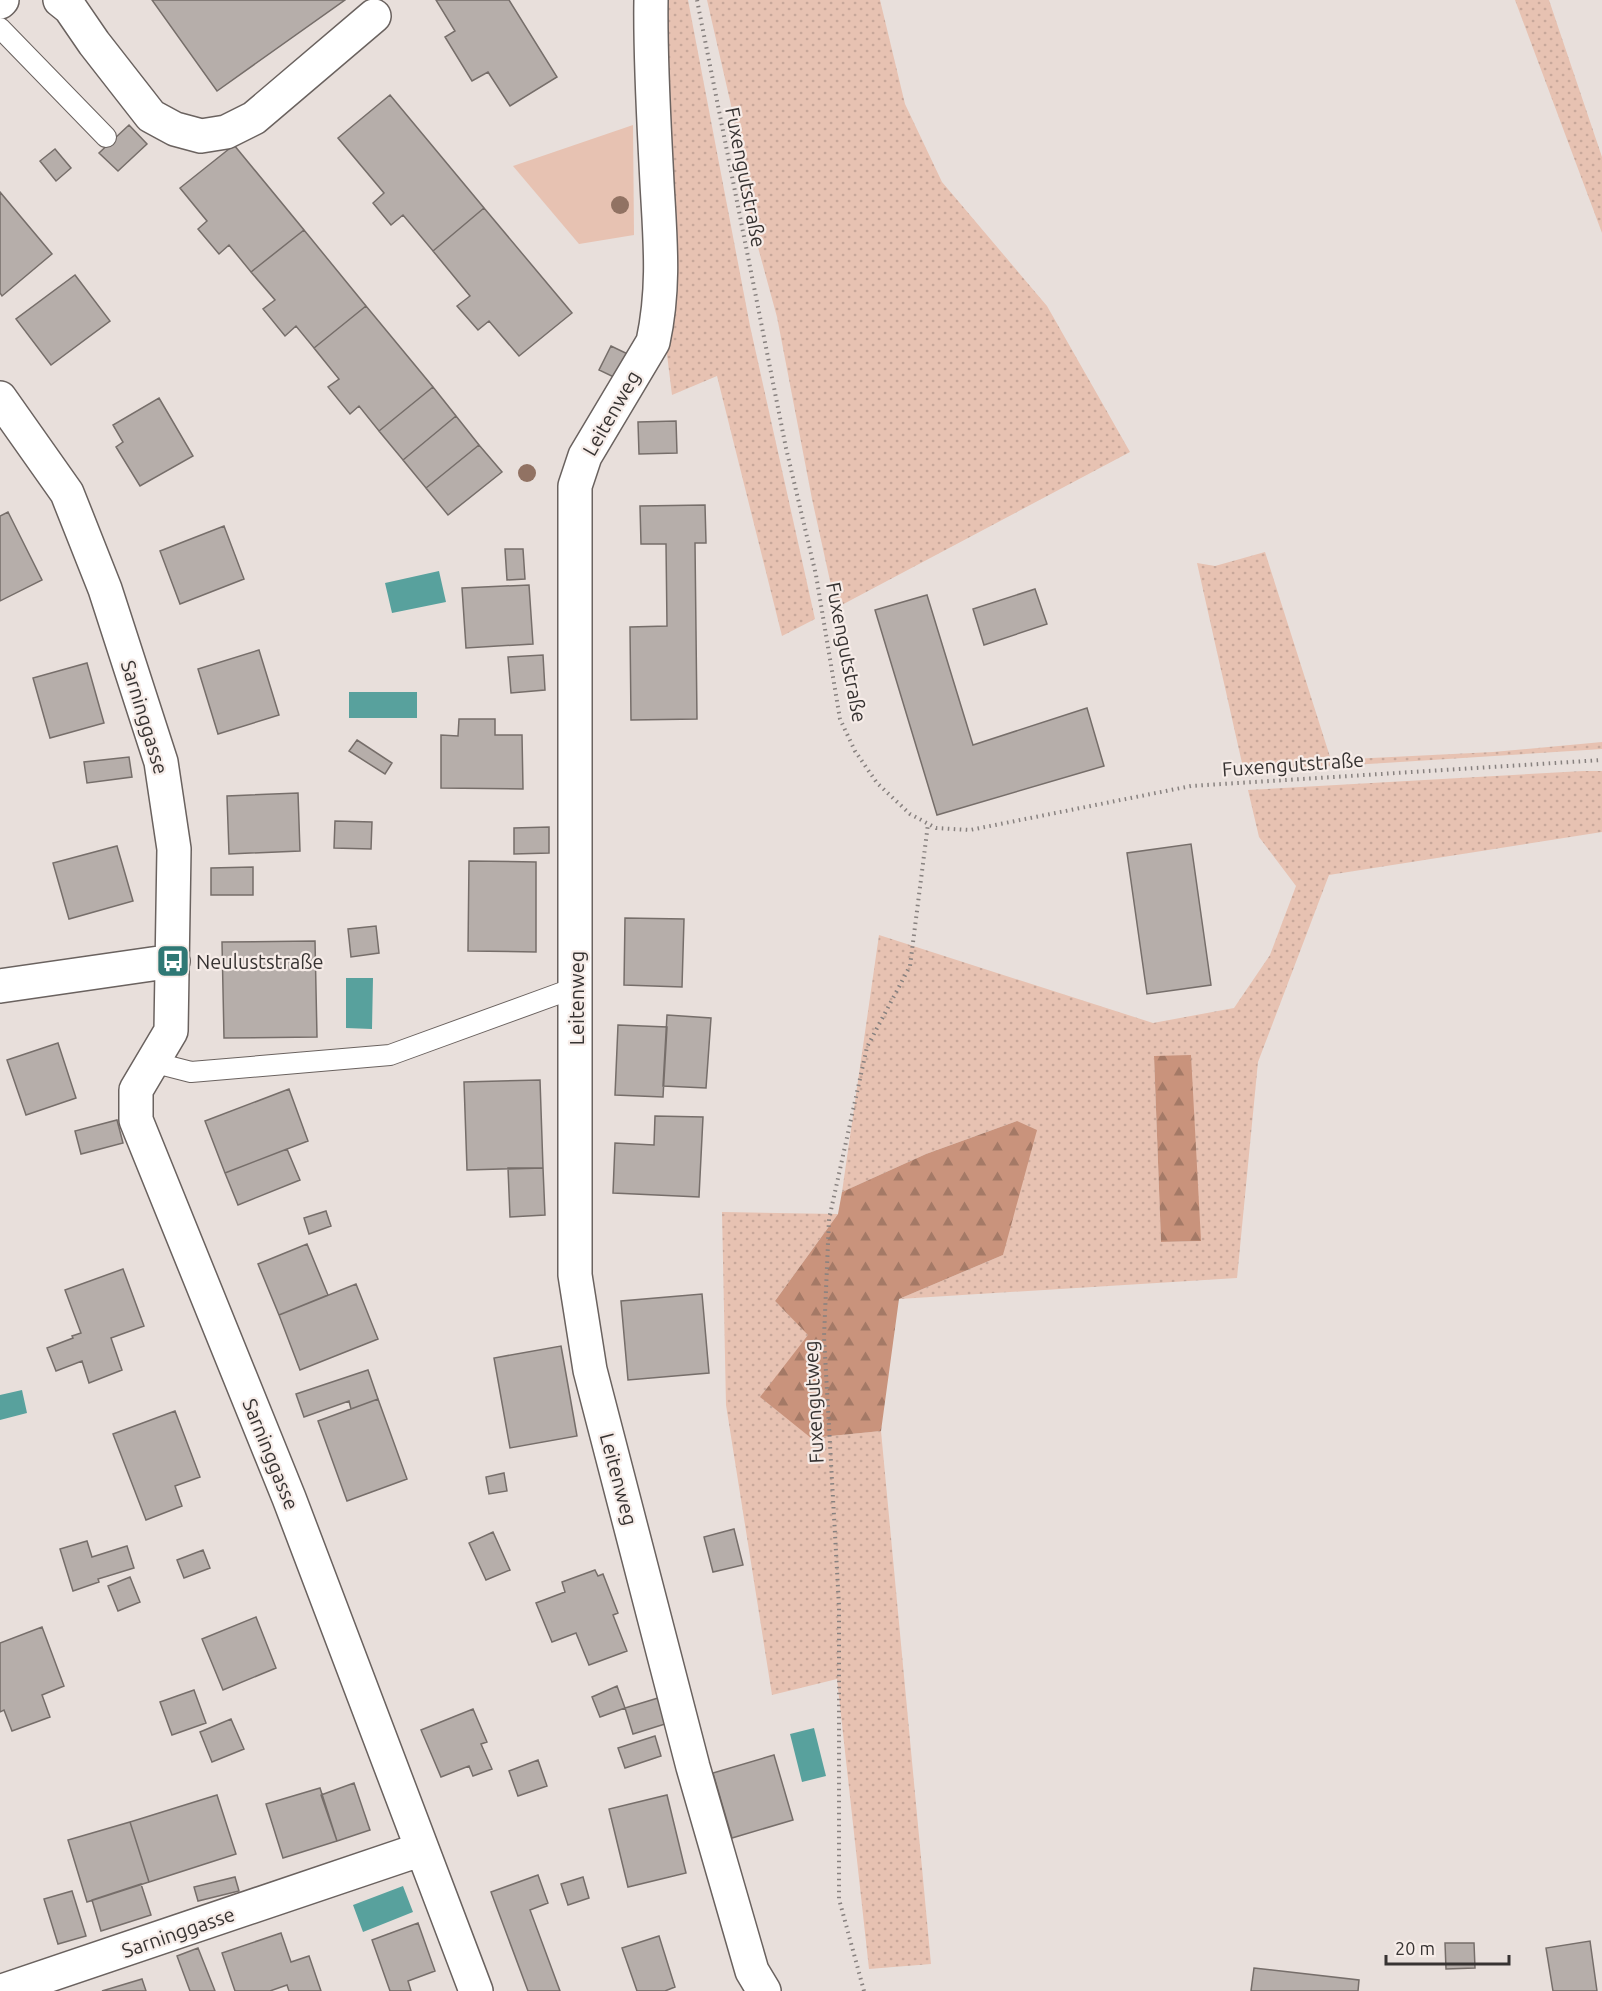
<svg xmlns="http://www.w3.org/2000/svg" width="1602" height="1991" viewBox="0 0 1602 1991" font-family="Ubuntu,sans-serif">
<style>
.grass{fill:url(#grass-dots);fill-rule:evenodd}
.forest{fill:url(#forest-firs)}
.park{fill:#e7c2b2}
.water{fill:#58a19d}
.building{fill:#b6aeaa;stroke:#766e6a;stroke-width:1.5}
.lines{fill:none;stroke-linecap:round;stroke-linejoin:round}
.lane-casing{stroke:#6a625f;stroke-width:22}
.street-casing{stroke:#6a625f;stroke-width:36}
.path{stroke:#87817f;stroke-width:4;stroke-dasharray:1.5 4.5;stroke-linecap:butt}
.lane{stroke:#fff;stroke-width:20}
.street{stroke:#fff;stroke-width:33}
.tree{fill:#917263}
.labels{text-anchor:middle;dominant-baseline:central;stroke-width:4.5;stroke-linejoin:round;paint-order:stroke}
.street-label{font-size:20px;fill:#373332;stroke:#f6ece8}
.poi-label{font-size:20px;fill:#373332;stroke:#f6ece8;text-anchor:start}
</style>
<defs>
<pattern id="grass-dots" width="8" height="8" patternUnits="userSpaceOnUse" patternTransform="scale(1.5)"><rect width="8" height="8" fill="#e7c2b2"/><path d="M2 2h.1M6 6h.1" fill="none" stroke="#c7a79a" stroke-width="1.8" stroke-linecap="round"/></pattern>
<pattern id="forest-firs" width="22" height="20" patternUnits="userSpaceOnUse" patternTransform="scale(1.5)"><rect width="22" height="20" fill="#c9937c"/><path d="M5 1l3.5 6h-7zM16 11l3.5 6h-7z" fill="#a47966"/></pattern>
</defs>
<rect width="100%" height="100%" fill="#e8dfdb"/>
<path class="grass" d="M663,0H688L750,326L815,619L782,636L717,376L672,395L665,338Z
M707,0H880L905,104L942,182L1047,306L1130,452L836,608L812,499L777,317L750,218L731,105Z
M1515,0H1549L1602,157V233Z
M1265,552L1331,760L1493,752L1602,742V749L1244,772L1197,563L1215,566Z
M1583,771H1602V832L1329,875L1258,1062L1237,1278L899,1299L1003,1255L1017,1121L926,1154L842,1192L879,935L1153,1023L1234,1008L1270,955L1296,886L1259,837L1248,790ZM1154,1056L1201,1240L1200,1241L1161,1242Z
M722,1212L838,1214L775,1301L808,1334L811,1438L881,1431L931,1964L869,1969L837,1679L772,1695L726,1405Z"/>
<path class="forest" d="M1191,1055L1201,1241L1161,1242L1154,1056Z
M1017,1121L1037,1130L1003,1255L899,1299L881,1431L811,1438L760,1397L808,1335L775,1301L838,1214L842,1192L926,1154Z"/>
<path class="park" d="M633,125L634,235L579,244L513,166Z"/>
<path class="water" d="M439,571L446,602L392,613L385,583Z
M349,692H417V718H349Z
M346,978H373L372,1029L346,1028Z
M22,1390L27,1413L0,1420V1395Z
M814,1728L826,1776L802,1782L790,1734Z
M403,1886L413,1912L363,1932L353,1905Z"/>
<path class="building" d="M152,0H345L217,91Z
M436,0H509L557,77L510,106L488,72L472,81L445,37L455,31Z
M390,95L484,208L433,251L403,215L391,225L373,203L384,193L338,138Z
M129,125L147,144L118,171L99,153Z
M234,145L304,230L251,272L229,245L219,254L198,229L207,221L180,188Z
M55,149L71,168L56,181L40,161Z
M0,192L52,254L2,296L0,293Z
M484,208L572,313L519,356L489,321L478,330L457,306L470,296L433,251Z
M304,230L366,306L314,348L296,326L285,336L263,309L275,300L251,272Z
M75,275L110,321L51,365L16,319Z
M366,306L433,387L379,431L359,406L350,414L328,387L339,379L314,348Z
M611,346L632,356L620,380L599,370Z
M433,387L456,416L403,460L379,431Z
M159,398L193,456L140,486L116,447L123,442L113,425Z
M456,416L479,445L426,488L403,460Z
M676,421L677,453L639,454L638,422Z
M479,445L502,472L448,515L426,488Z
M705,505L706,543H695L697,719L631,720L630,627L667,626L666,544H641L640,506Z
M8,512L42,580L0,601V516Z
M224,526L244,579L180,604L160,551Z
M505,549H523L525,579L507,580Z
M529,585L533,644L466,648L462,588Z
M1035,589L1047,624L984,645L973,609Z
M927,595L973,745L1087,708L1104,766L937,815L875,610Z
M259,650L279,715L218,734L198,669Z
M543,655L545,690L511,693L508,657Z
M87,663L104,723L50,738L33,678Z
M459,719H495V735H522L523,789L441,788V735L458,736Z
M357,740L392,763L385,774L349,751Z
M129,757L132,777L87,783L84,762Z
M298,793L300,851L229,854L227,796Z
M335,821L372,822L371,849L334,848Z
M549,827V853L514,854V828Z
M1191,844L1211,985L1147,994L1127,853Z
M117,846L133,901L69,919L53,863Z
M469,861L536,862V952L468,951Z
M253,867V895H211V868Z
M625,918L684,919L682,987L624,985Z
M376,926L379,953L351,957L348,929Z
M315,941L317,1037L224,1038L222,942Z
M667,1015L711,1018L706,1088L663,1086Z
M618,1025L667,1027L663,1097L615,1095Z
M58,1043L76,1098L26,1115L7,1060Z
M540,1080L543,1168L467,1170L464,1082Z
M289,1089L308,1141L225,1173L205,1121Z
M655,1116L703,1117L699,1197L613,1193L615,1143L654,1145Z
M117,1120L123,1143L81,1154L75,1131Z
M287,1149L300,1180L238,1205L225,1173Z
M508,1168H543L545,1215L510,1217Z
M326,1211L331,1226L309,1234L304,1218Z
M307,1244L328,1295L279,1315L258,1264Z
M123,1269L144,1326L111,1338L122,1370L89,1383L82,1361L56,1371L47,1348L73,1338L72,1336L81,1333L65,1290Z
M356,1284L378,1339L300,1370L279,1315Z
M702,1294L709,1373L628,1380L621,1301Z
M561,1346L577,1436L510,1448L494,1358Z
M368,1370L378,1399L351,1409L349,1401L304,1417L296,1394Z
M378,1399L407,1479L347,1501L318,1421Z
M175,1411L200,1477L175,1486L182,1506L146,1520L113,1434Z
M504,1473L507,1491L489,1494L486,1477Z
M734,1529L743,1565L713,1572L704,1537Z
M493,1532L510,1570L486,1580L469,1543Z
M87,1541L92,1557L127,1546L134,1568L98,1579L99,1582L73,1591L60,1549Z
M203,1550L210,1568L184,1578L177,1560Z
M595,1570L598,1576L603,1574L618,1613L613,1615L627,1651L589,1665L576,1633L552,1642L536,1603L565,1592L562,1582Z
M130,1577L140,1602L118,1611L108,1586Z
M256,1617L276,1668L223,1690L202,1639Z
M42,1627L64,1686L42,1695L50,1717L12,1731L4,1710L0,1712V1643Z
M617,1686L625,1708L600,1717L592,1697Z
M194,1690L206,1723L172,1735L160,1702Z
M658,1698L665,1724L633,1734L625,1708Z
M473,1709L487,1742L481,1744L492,1769L473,1776L469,1766L441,1777L421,1730Z
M231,1719L244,1749L212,1762L200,1732Z
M655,1736L661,1756L625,1768L618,1748Z
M774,1755L793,1820L732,1838L713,1773Z
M538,1760L547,1786L518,1796L509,1771Z
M354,1783L370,1830L337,1841L321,1795Z
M320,1788L337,1841L283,1858L266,1804Z
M217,1795L236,1854L149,1882L130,1822Z
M667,1795L686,1873L628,1887L609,1809Z
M130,1822L149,1882L87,1902L68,1840Z
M538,1875L548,1903L530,1910L560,1991H528L491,1892Z
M235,1877L239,1891L198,1901L194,1887Z
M583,1877L589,1898L568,1905L561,1884Z
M141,1884L151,1915L101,1931L92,1900Z
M72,1891L86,1936L58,1944L44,1899Z
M418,1923L435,1971L408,1981L411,1991H390L372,1940Z
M281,1933L291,1962L309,1956L321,1991H289L287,1985L270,1991H235L222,1953Z
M659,1936L675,1987L665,1991H637L622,1948Z
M1590,1941L1597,1991H1553L1546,1948Z
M1445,1943H1474L1475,1968L1446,1969Z
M198,1948L215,1991H190L177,1956Z
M1254,1968L1359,1980L1358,1991H1251Z
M142,1979L146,1991H102Z"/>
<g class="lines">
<defs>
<path id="lane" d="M0,28L106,137
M152,1062L191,1072L390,1055L577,987"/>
<path id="street" d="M60,0L70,8L94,43L151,116L175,129L201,136L226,132L254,118L374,16
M651,0C650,61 654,122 657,183C660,238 665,287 653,342L585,456L575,486V1275L590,1370L693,1767L752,1971L764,1991
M0,2L2,0
M0,398L67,493L105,589L161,762L174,849L171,1031L136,1090V1120L289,1498L476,1991
M0,986L173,961
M2,1991L422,1849"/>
</defs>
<use href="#lane" class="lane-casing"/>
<use href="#street" class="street-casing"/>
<path class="path" d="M697,0L786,448L816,575L840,719L855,751L877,783L910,814L936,828L970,830L1191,786L1602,760
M864,1991L839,1899V1606L824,1337L829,1219L867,1047L910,966L928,824"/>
<use href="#lane" class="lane"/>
<use href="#street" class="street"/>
</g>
<g class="tree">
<circle cx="620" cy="205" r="9"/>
<circle cx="527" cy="473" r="9"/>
</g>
<defs>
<symbol id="bus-square" viewBox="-11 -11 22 22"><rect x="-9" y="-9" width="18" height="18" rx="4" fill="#2f7875" stroke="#f6ece8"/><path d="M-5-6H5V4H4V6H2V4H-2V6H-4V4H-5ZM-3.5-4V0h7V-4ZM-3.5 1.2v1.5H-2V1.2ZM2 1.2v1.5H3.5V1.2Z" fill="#fff"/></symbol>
</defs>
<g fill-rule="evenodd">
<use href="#bus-square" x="154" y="942" width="38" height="38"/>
</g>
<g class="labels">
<g class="street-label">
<text transform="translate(746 177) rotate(79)">Fuxengutstraße</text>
<text transform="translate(611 413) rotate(-60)">Leitenweg</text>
<text transform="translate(847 652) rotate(79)">Fuxengutstraße</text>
<text transform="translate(145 717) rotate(73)">Sarninggasse</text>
<text transform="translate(1293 764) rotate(-4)">Fuxengutstraße</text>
<text transform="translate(576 998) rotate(-90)">Leitenweg</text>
<text transform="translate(813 1402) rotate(-93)">Fuxengutweg</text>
<text transform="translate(271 1454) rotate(68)">Sarninggasse</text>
<text transform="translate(619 1479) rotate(75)">Leitenweg</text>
<text transform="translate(178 1932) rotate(-19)">Sarninggasse</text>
</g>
<g class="poi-label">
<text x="196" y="961">Neuluststraße</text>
</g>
</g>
<path d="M1386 1955v9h123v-9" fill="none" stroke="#373332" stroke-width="3"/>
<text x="1395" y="1955" font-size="18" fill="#373332" stroke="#f6ece8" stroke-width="4.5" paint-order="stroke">20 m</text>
</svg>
